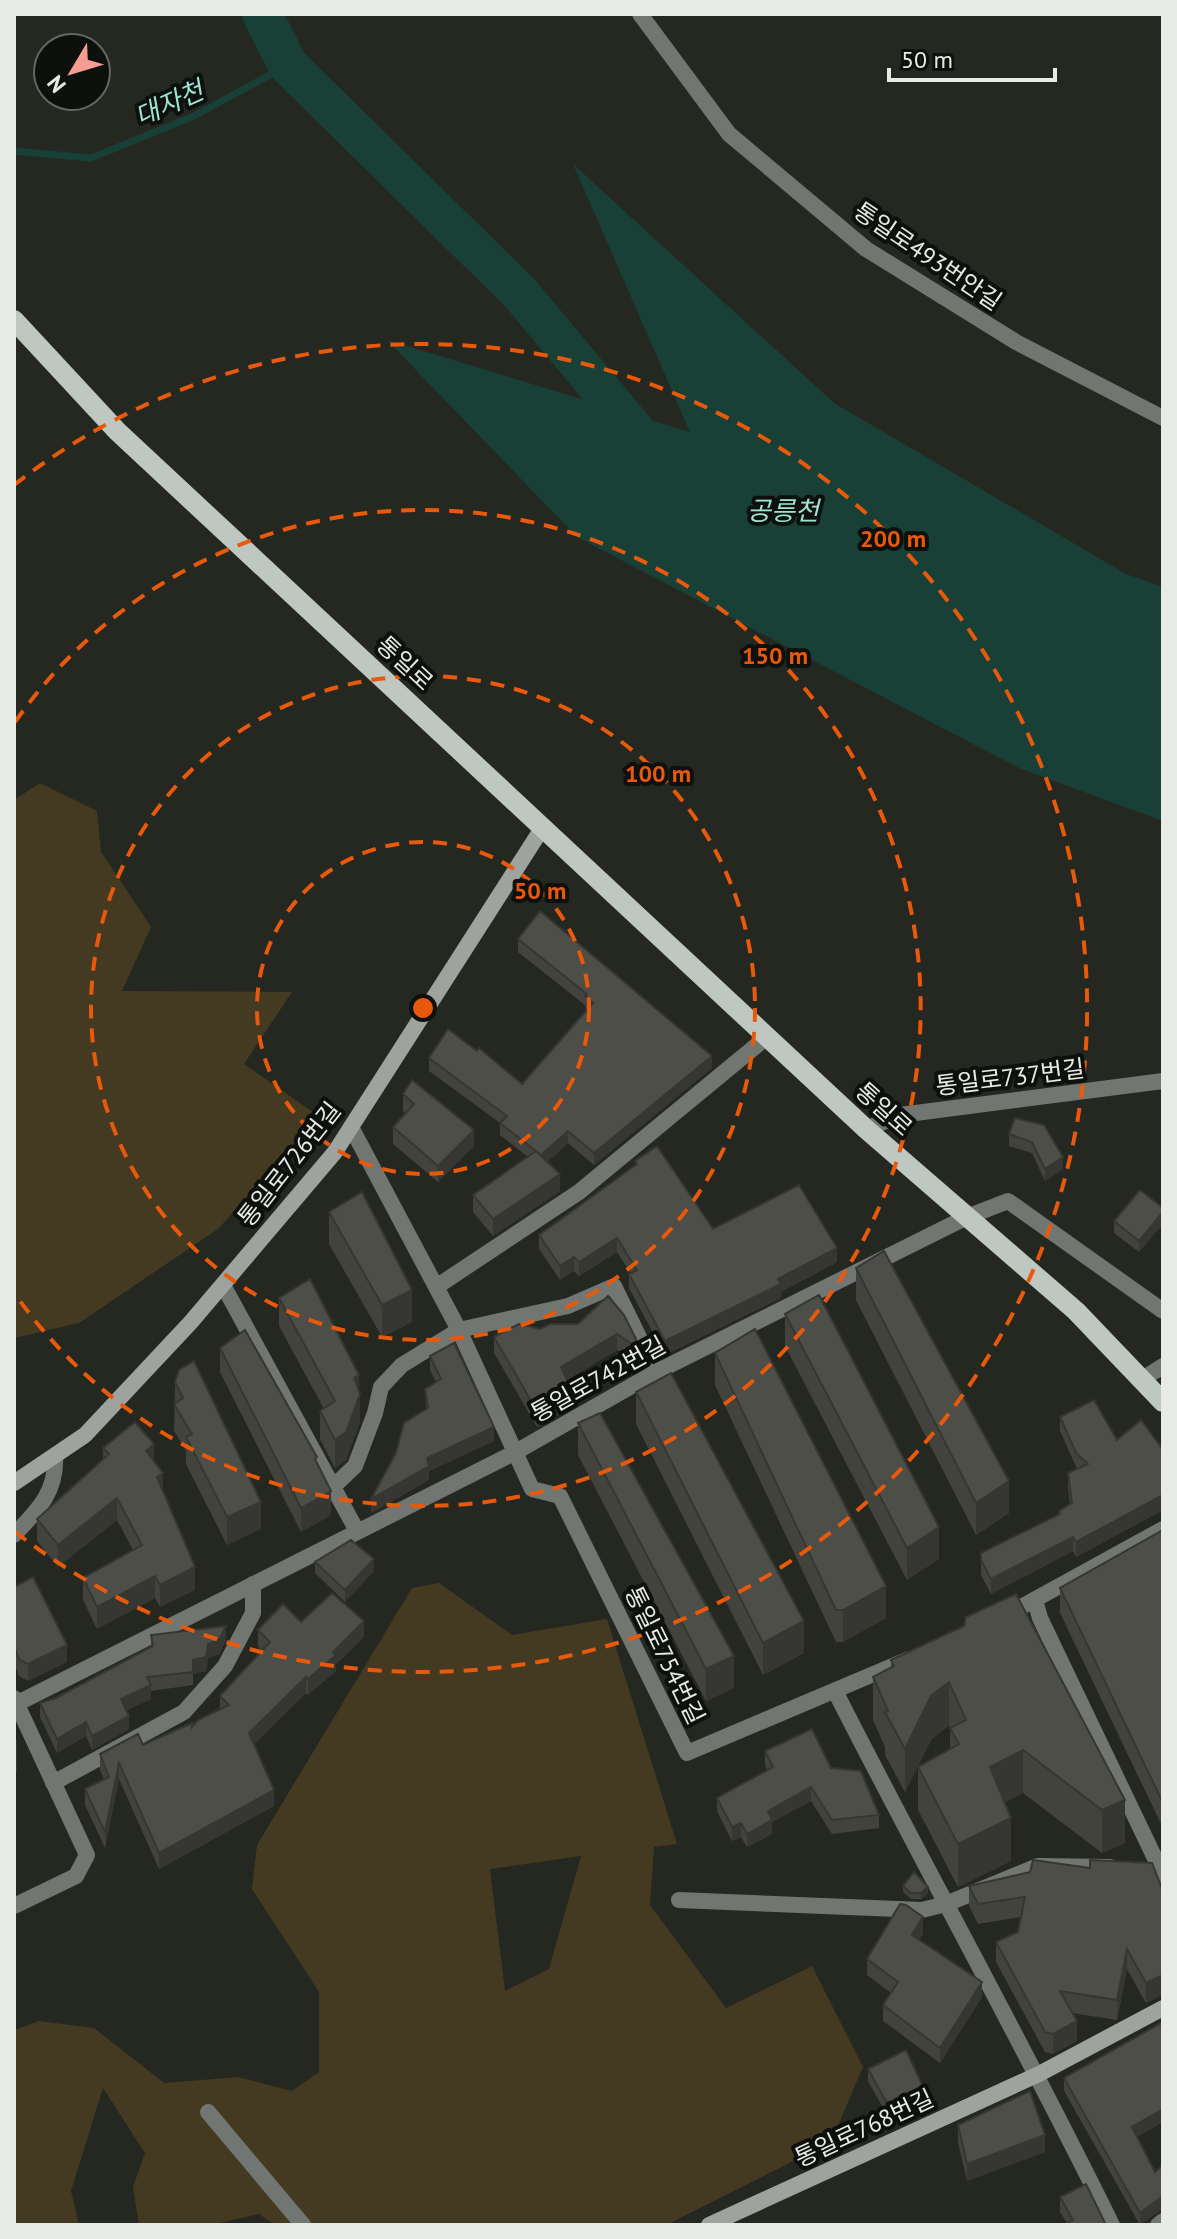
<svg xmlns="http://www.w3.org/2000/svg" width="1177" height="2239" viewBox="0 0 1177 2239" font-family="'PT Sans','Noto Sans KR',sans-serif">
<style>
.green{fill:#433a21;fill-rule:evenodd}
.water{fill:#194037}
.lines{fill:none;stroke-linecap:round;stroke-linejoin:round}
.stream{stroke:#194037;stroke-width:7}
.river{stroke:#194037;stroke-width:40}
.street{stroke:#727673;stroke-width:16}
.secondary{stroke:#9ea39f;stroke-width:16}
.primary{stroke:#bfc7c1;stroke-width:20}
.wall{fill:#42433d}
.shaded-wall{fill:#363732}
.building{fill:#4d4e47;stroke:#363732;stroke-width:2}
.ring{fill:none;stroke:#e8590c;stroke-width:4;stroke-dasharray:14 10}
.labels{text-anchor:middle;dominant-baseline:central;stroke-width:8;stroke-linejoin:round;paint-order:stroke}
.street-label{font-size:24px;fill:#e7eae6;stroke:#0e100d}
.water-label{font-size:26px;font-style:italic;fill:#9ce5d2;stroke:#0e100d}
.centre{fill:#e8590c;stroke:#0e100d;stroke-width:4}
.ring-label{font-size:24px;text-anchor:middle;font-weight:bold;fill:#e8590c;stroke:#0e100d;stroke-width:8;stroke-linejoin:round;paint-order:stroke}
</style>
<rect width="100%" height="100%" fill="#242821"/>
<path class="green" d="M40,783L97,811L101,852L151,927L122,991L292,992L244,1064L320,1117L218,1229L79,1323L14,1338V800Z
M439,1583L512,1635L607,1619L677,1844L654,1847L650,1905L726,2008L812,1966L863,2067L831,2142L666,2225H275L259,2214L210,2225H139L133,2187L145,2153L103,2088L71,2191L79,2225H14V2030L39,2021L94,2028L164,2083L238,2077L292,2091L319,2072V1992L252,1889L257,1845L412,1588ZM581,1856L549,1969L505,1991L490,1869Z"/>
<path class="water" d="M573,164L834,403L1126,574L1163,587V821L1019,768L577,537L387,340L690,432Z"/>
<g class="lines">
<path class="stream" d="M14,151L91,158L194,116L288,65"/>
<path class="river" d="M262,14L288,65L520,293L652,451"/>
<path class="street" d="M640,14L729,134L866,249L1016,342L1163,418
M351,1127L459,1330L532,1489L560,1496L687,1753L909,1659
M866,1129L900,1115L1163,1081
M223,1285L357,1531
M436,1287L579,1192L768,1036
M1141,1380L1163,1366
M333,1487L355,1466L375,1413L381,1387L402,1365L459,1330L568,1306L614,1286L656,1372
M14,1535C38,1510 57,1492 55,1456
M1035,1600L1040,1618L1163,1875
M1003,1617L1163,1529
M835,1691C926,1870 1024,2045 1112,2225
M14,1698L87,1855L76,1876L14,1906
M14,1705L514,1453L656,1372L967,1217L1008,1201L1163,1311
M53,1783L184,1712L225,1666L253,1613V1584
M679,1900L922,1910L946,1904L1038,1866L1110,1867
M208,2112L303,2225
M1158,2225L1163,2221"/>
<path class="secondary" d="M14,1483L85,1435L191,1322L335,1152L543,827
M709,2225L1039,2074L1163,2008"/>
<path class="primary" d="M14,320L117,431L866,1129L1076,1311L1163,1402"/>
</g>
<path class="wall" d="M518,939L712,1068L594,1165L568,1143L547,1162L560,1191L493,1236L473,1212V1195L528,1157L500,1135V1123L429,1071V1058L522,1084L587,1010L585,1009V1005L518,952Z
M403,1094L474,1146L438,1182L393,1144V1127L406,1113L403,1111Z
M1015,1118L1063,1169L1045,1181L1032,1153L1009,1146V1134Z
M635,1161L713,1229L837,1262L781,1292V1298L665,1355L629,1288V1274H631L617,1252L579,1276L574,1271L560,1280L539,1249V1235L635,1166Z
M1163,1208V1224L1139,1252L1114,1233V1221Z
M329,1212L412,1322L382,1337L329,1244Z
M856,1268L1009,1513L976,1535L856,1300Z
M608,1296L642,1351V1368L617,1350L567,1380L572,1407L537,1427L494,1353V1337L578,1324Z
M279,1298L359,1392L360,1422L346,1460L335,1468L320,1439V1411L324,1409L279,1326Z
M785,1314L939,1559L907,1580L785,1346Z
M220,1348L317,1464L331,1515L301,1532L220,1372Z
M715,1353L886,1618L843,1642H836L715,1385Z
M430,1356L494,1441L429,1471V1480L371,1513L426,1409L425,1389L436,1382L430,1370Z
M175,1382L261,1529L227,1545L186,1464V1451L174,1431Z
M636,1392L804,1653L763,1675L636,1424Z
M1060,1417L1117,1440L1163,1450V1510L1076,1557L1073,1551L991,1594L981,1575V1553L1059,1514V1511L1070,1504L1068,1488V1473L1077,1469L1060,1431Z
M578,1423L734,1688L706,1701L578,1455Z
M103,1448L154,1461L195,1590L160,1607L155,1598L97,1629L83,1600V1578L133,1550L117,1520L58,1567L37,1541V1519L103,1459Z
M1163,1530V1828L1060,1613V1588Z
M315,1562L374,1571L345,1602L315,1573Z
M14,1587L67,1662L28,1681L19,1676L14,1663Z
M1016,1594L1125,1843L1102,1853L1023,1793L1005,1802L1011,1861L958,1887L918,1810V1767L950,1749V1728L949,1725L931,1740L905,1792L885,1755V1747L873,1720V1677L891,1667V1660L964,1626Z
M301,1622L364,1637L336,1664V1671L308,1695L306,1693L254,1744L274,1806L159,1869L119,1779L105,1848L85,1805V1789L104,1779L100,1770V1754L143,1745L192,1727L220,1709V1696L262,1651L258,1646V1630Z
M151,1635L226,1640L219,1654L208,1658L206,1671L193,1674V1685L151,1691V1699L126,1710L129,1729L92,1750L86,1736L57,1753L40,1717V1703L56,1698L151,1647Z
M765,1751L831,1768L879,1815V1828L832,1834L811,1801L772,1822V1834L747,1847L741,1837L732,1841L717,1811V1798L767,1770L765,1765Z
M1152,1863L1146,2003L1127,1969L1117,2020L1072,2013L1077,2041L1053,2054L1045,2052L996,1962V1942L1018,1932L1021,1917L978,1924L969,1906V1886L1090,1868Z
M903,1886L928,1893L921,1899H911L903,1892Z
M923,1933L919,1940L982,1997L940,2063L883,2021V2005L891,1993L867,1975V1959Z
M868,2069L924,2100L893,2126L868,2081Z
M1064,2078L1163,2122L1137,2137L1141,2225H1140L1064,2091Z
M958,2125L1045,2152L967,2181L958,2142Z
M1060,2197L1106,2225L1067,2223L1060,2212Z"/>
<path class="shaded-wall" d="M712,1056V1068L594,1165V1153Z
M474,1130V1146L438,1182V1166Z
M568,1131V1143L541,1168V1155Z
M1063,1157V1169L1045,1181V1169Z
M560,1174V1191L493,1236V1219Z
M1163,1212V1224L1139,1252V1241Z
M617,1238V1252L579,1276V1262Z
M837,1248V1262L781,1292V1298L665,1355V1341Z
M574,1257V1271L560,1280V1266Z
M412,1290V1322L382,1337V1305Z
M617,1334V1350L561,1384V1367Z
M359,1375L360,1422L346,1460L335,1468V1440L354,1378Z
M572,1391V1407L537,1427V1411Z
M494,1427V1441L429,1471V1480L371,1513V1499L427,1458Z
M154,1444V1466L146,1451Z
M163,1473V1495L157,1477Z
M1009,1481V1513L976,1535V1503Z
M331,1491V1515L301,1532V1508Z
M1163,1495V1510L1076,1557V1542Z
M117,1498V1520L58,1567V1545Z
M261,1502V1529L227,1545V1517Z
M939,1527V1559L907,1580V1548Z
M1073,1537V1551L991,1594V1579Z
M374,1559V1571L345,1602V1590Z
M195,1567V1590L160,1607V1585Z
M155,1576V1598L97,1629V1607Z
M886,1586V1618L843,1642V1610Z
M364,1621V1637L336,1664V1671L308,1695V1679L333,1652Z
M804,1621V1653L763,1675V1643Z
M226,1626V1640L219,1654L208,1658L206,1671L193,1674V1660Z
M67,1645V1662L28,1681V1664Z
M734,1656V1688L706,1701V1669Z
M306,1677V1693L249,1749V1733Z
M949,1682V1725L931,1740L905,1792V1749L931,1696Z
M151,1685V1699L121,1713V1699Z
M129,1716V1729L92,1750V1736Z
M86,1722V1736L57,1753V1739Z
M17,1740V1772L14,1774V1742Z
M1023,1750V1793L990,1810V1767Z
M119,1763V1779L105,1848V1832Z
M811,1787V1801L772,1822V1834L747,1847V1834L768,1811Z
M274,1790V1806L159,1869V1853Z
M1125,1800V1843L1102,1853V1810Z
M1011,1818V1861L958,1887V1844Z
M741,1823V1837L732,1841V1827Z
M928,1887V1893L921,1899V1893Z
M923,1917V1933L912,1950V1935Z
M1127,1949V1969L1117,2020V2000Z
M1163,1975V1995L1146,2003V1983Z
M982,1982V1997L940,2063V2048Z
M1077,2021V2041L1053,2054V2034Z
M924,2089V2100L893,2126V2114Z
M1163,2109V2122L1132,2140V2127Z
M1045,2135V2152L967,2181V2164Z
M1163,2196V2209L1140,2225V2213Z"/>
<path class="building" d="M540,911L712,1056L594,1153L568,1131L541,1155L500,1123L507,1116L429,1058L448,1029L477,1051L479,1048L522,1084L593,1003L585,996L587,994L518,939Z
M412,1080L474,1130L438,1166L393,1127L414,1104L403,1094Z
M1015,1118L1044,1125L1063,1157L1045,1169L1032,1142L1009,1134Z
M657,1146L713,1229L799,1185L837,1248L778,1279L781,1284L665,1341L629,1274L637,1270L617,1238L579,1262L574,1257L560,1266L539,1235L637,1164L635,1161Z
M536,1151L560,1174L493,1219L473,1195Z
M1140,1190L1163,1208V1212L1139,1241L1114,1221Z
M362,1192L412,1290L382,1305L329,1212Z
M884,1251L1009,1481L976,1503L856,1268Z
M310,1279L359,1375L354,1378L360,1394L346,1432L335,1440L320,1411L335,1401L279,1298Z
M819,1295L939,1527L907,1548L785,1314Z
M608,1296L624,1315L642,1351L617,1334L561,1367L572,1391L537,1411L494,1337L519,1324L540,1329L550,1324H578Z
M755,1329L886,1586L843,1610H836L715,1353Z
M245,1330L317,1457L315,1459L331,1491L301,1508L220,1348Z
M454,1343L494,1427L427,1458L429,1466L371,1499L396,1453L404,1423L428,1408L425,1389L441,1379L430,1356Z
M194,1361L261,1502L227,1517L186,1437L192,1434L174,1404L183,1398L175,1382L179,1370Z
M671,1373L804,1621L763,1643L636,1392Z
M1094,1400L1117,1440L1141,1420L1163,1450V1495L1076,1542L1073,1537L991,1579L981,1560V1553L1060,1514L1059,1511L1072,1503L1068,1473L1088,1464L1076,1453L1060,1417Z
M600,1413L734,1656L706,1669L578,1423Z
M135,1422L154,1444L146,1451L163,1473L157,1477L195,1567L160,1585L155,1576L97,1607L83,1578L142,1545L117,1498L58,1545L37,1519L109,1454L103,1448Z
M1163,1530V1803L1060,1588Z
M351,1540L374,1559L345,1590L315,1562Z
M33,1577L67,1645L28,1664L19,1659L14,1646V1587Z
M332,1593L364,1621L333,1652L336,1655L308,1679L306,1677L249,1733L274,1790L159,1853L119,1763L105,1832L85,1789L109,1777L100,1754L138,1734L143,1745L192,1723V1727L198,1720L229,1705L220,1696L270,1642L258,1630L283,1604L301,1622Z
M1016,1594L1125,1800L1102,1810L1023,1750L990,1767L1011,1818L958,1844L918,1767L959,1744L950,1728L966,1720L949,1682L931,1696L905,1749L885,1712L888,1711L873,1677L894,1666L891,1660L964,1626L966,1617Z
M226,1626L219,1640L208,1644L206,1657L193,1660V1672L147,1677L151,1685L121,1699L129,1716L92,1736L86,1722L57,1739L40,1703L56,1698L153,1646L151,1635Z
M812,1729L831,1768L861,1771L879,1815L832,1820L811,1787L768,1811L772,1820L747,1834L741,1823L732,1827L717,1798L773,1767L765,1751Z
M1033,1860L1090,1868V1860L1152,1863L1163,1891V1975L1146,1983L1127,1949L1117,2000L1060,1991L1077,2021L1053,2034L1045,2032L996,1942L1018,1932L1025,1897L978,1904L969,1886L1030,1872Z
M914,1872L928,1887L921,1893H911L903,1886Z
M900,1904L906,1905L923,1917L912,1935L982,1982L940,2048L883,2005L898,1982L867,1959Z
M1161,2023L1163,2027V2109L1132,2127L1155,2172L1163,2165V2196L1140,2213L1064,2078Z
M906,2050L924,2089L893,2114L868,2069Z
M1030,2091L1045,2135L967,2164L958,2125Z
M1086,2184L1106,2225H1063L1073,2220L1060,2197Z"/>
<g class="ring">
<circle cx="423" cy="1008" r="166"/>
<circle cx="423" cy="1008" r="332"/>
<path d="M15 722A498 498 0 1 1 15 1294"/>
<path d="M14 485A664 664 0 1 1 14 1531"/>
</g>
<g class="labels">
<g class="street-label">
<text transform="translate(928 256) rotate(34)">통일로493번안길</text>
<text transform="translate(405 663) rotate(43)">통일로</text>
<text transform="translate(1010 1077) rotate(-7)">통일로737번길</text>
<text transform="translate(884 1109) rotate(42)">통일로</text>
<text transform="translate(289 1164) rotate(-52)">통일로726번길</text>
<text transform="translate(598 1379) rotate(-29)">통일로742번길</text>
<text transform="translate(665 1655) rotate(64)">통일로754번길</text>
<text transform="translate(864 2128) rotate(-25)">통일로768번길</text>
</g>
<g class="water-label">
<text transform="translate(169 103) rotate(-24)">대자천</text>
<text x="783" y="510">공릉천</text>
</g>
</g>
<circle cx="423" cy="1008" r="12" class="centre"/>
<g class="ring-label">
<text x="893" y="547">200 m</text>
<text x="775" y="664">150 m</text>
<text x="658" y="782">100 m</text>
<text x="540" y="899">50 m</text>
</g>
<rect width="1177" height="2239" fill="none" stroke="#e7eae6" stroke-width="32"/>
<g transform="translate(72 72) rotate(232)"><circle r="38" fill="#0e100d" stroke="#656764" stroke-width="2"/>
<path d="M0-6L14 30L0 20L-14 30Z" fill="#f59d90"/>
<text y="-12" font-size="22" font-weight="bold" text-anchor="middle" fill="#e7eae6">N</text>
</g>
<path d="M889 68v12h166v-12" fill="none" stroke="#e7eae6" stroke-width="4"/>
<text x="901" y="68" font-size="24" fill="#e7eae6" stroke="#0e100d" stroke-width="6" paint-order="stroke">50 m</text>
</svg>
